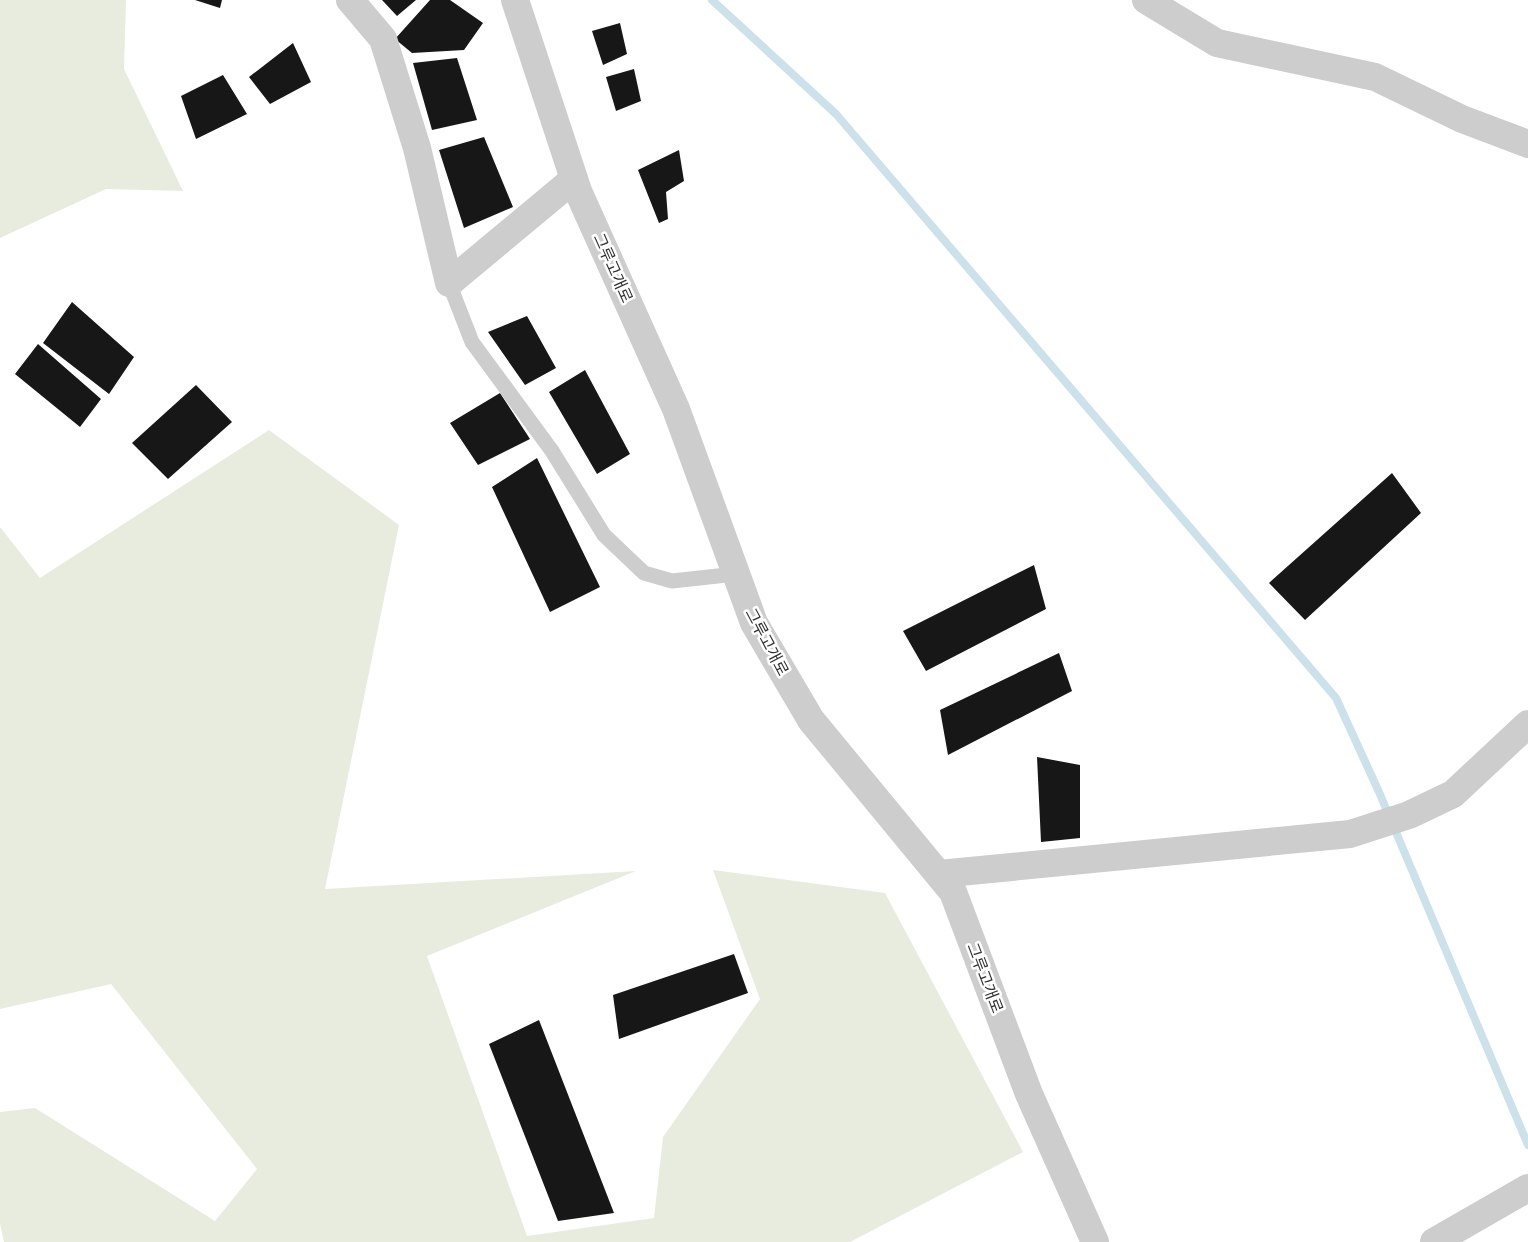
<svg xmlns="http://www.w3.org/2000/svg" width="1528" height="1242" viewBox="0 0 1528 1242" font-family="Cabin,'Noto Sans KR',sans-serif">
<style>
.green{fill:#e7ecdf}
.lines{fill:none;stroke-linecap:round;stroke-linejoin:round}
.stream{stroke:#cde1ea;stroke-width:8}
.building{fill:#171717}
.service{stroke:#cdcdcd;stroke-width:15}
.minor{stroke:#cdcdcd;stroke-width:28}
.tertiary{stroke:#cdcdcd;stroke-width:28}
.labels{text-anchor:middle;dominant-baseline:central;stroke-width:5;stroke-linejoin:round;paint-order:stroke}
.street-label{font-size:16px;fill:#303030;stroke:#fff}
</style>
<rect width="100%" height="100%" fill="#fff"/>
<path class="green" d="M0,0H126L124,69L183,191L106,189L0,238Z
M269,430L399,525L325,889L636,871L427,956L527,1236L654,1218L663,1137L760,999L713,870L885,893L1023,1152L850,1242H4L0,1223V1112L35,1108L215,1221L257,1169L111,984L0,1009V527L40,578Z"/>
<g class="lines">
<path class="stream" d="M712,0L836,114L1336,698L1379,792L1528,1145"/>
</g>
<path class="building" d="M195,0H222L220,8Z
M382,0H416L397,16Z
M430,0H450L483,23L464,50L412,53L395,39Z
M620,23L627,54L603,65L592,31Z
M293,43L311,82L270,104L249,77Z
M457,58L477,120L432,130L413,63Z
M634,69L641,101L616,111L606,77Z
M223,75L247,114L196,139L181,96Z
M484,137L513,207L464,228L439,150Z
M679,150L684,181L666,192L668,219L659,223L638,170Z
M72,302L134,357L109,394L43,343Z
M527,316L556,368L525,385L488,332Z
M38,344L101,399L80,427L15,374Z
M585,370L630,454L597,474L549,392Z
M196,385L232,422L168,479L132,443Z
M500,393L530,439L478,465L450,423Z
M537,458L600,587L550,612L492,487Z
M1392,473L1421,513L1305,620L1269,583Z
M1034,565L1046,609L926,671L903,631Z
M1059,653L1072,691L948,755L940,710Z
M1037,757L1080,765V838L1041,842Z
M734,954L748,993L619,1039L613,995Z
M539,1020L614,1213L558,1221L489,1044Z"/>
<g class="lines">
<path class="service" d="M449,283L472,342L552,451L604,535L644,573L672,581L736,574"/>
<path class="minor" d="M350,0L383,39L417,148L449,283L574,179
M1146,0L1217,43L1375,77L1462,119L1528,144
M939,874L1350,834L1409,815L1453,794L1528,724"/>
<path class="tertiary" d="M515,0L578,191L676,409L754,623L811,720L953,892L1029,1094L1095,1242
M1434,1242L1528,1188"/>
</g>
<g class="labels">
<g class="street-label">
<text transform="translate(613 268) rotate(66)">그루고개로</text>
<text transform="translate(767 642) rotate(62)">그루고개로</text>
<text transform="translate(985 978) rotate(69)">그루고개로</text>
</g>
</g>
</svg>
